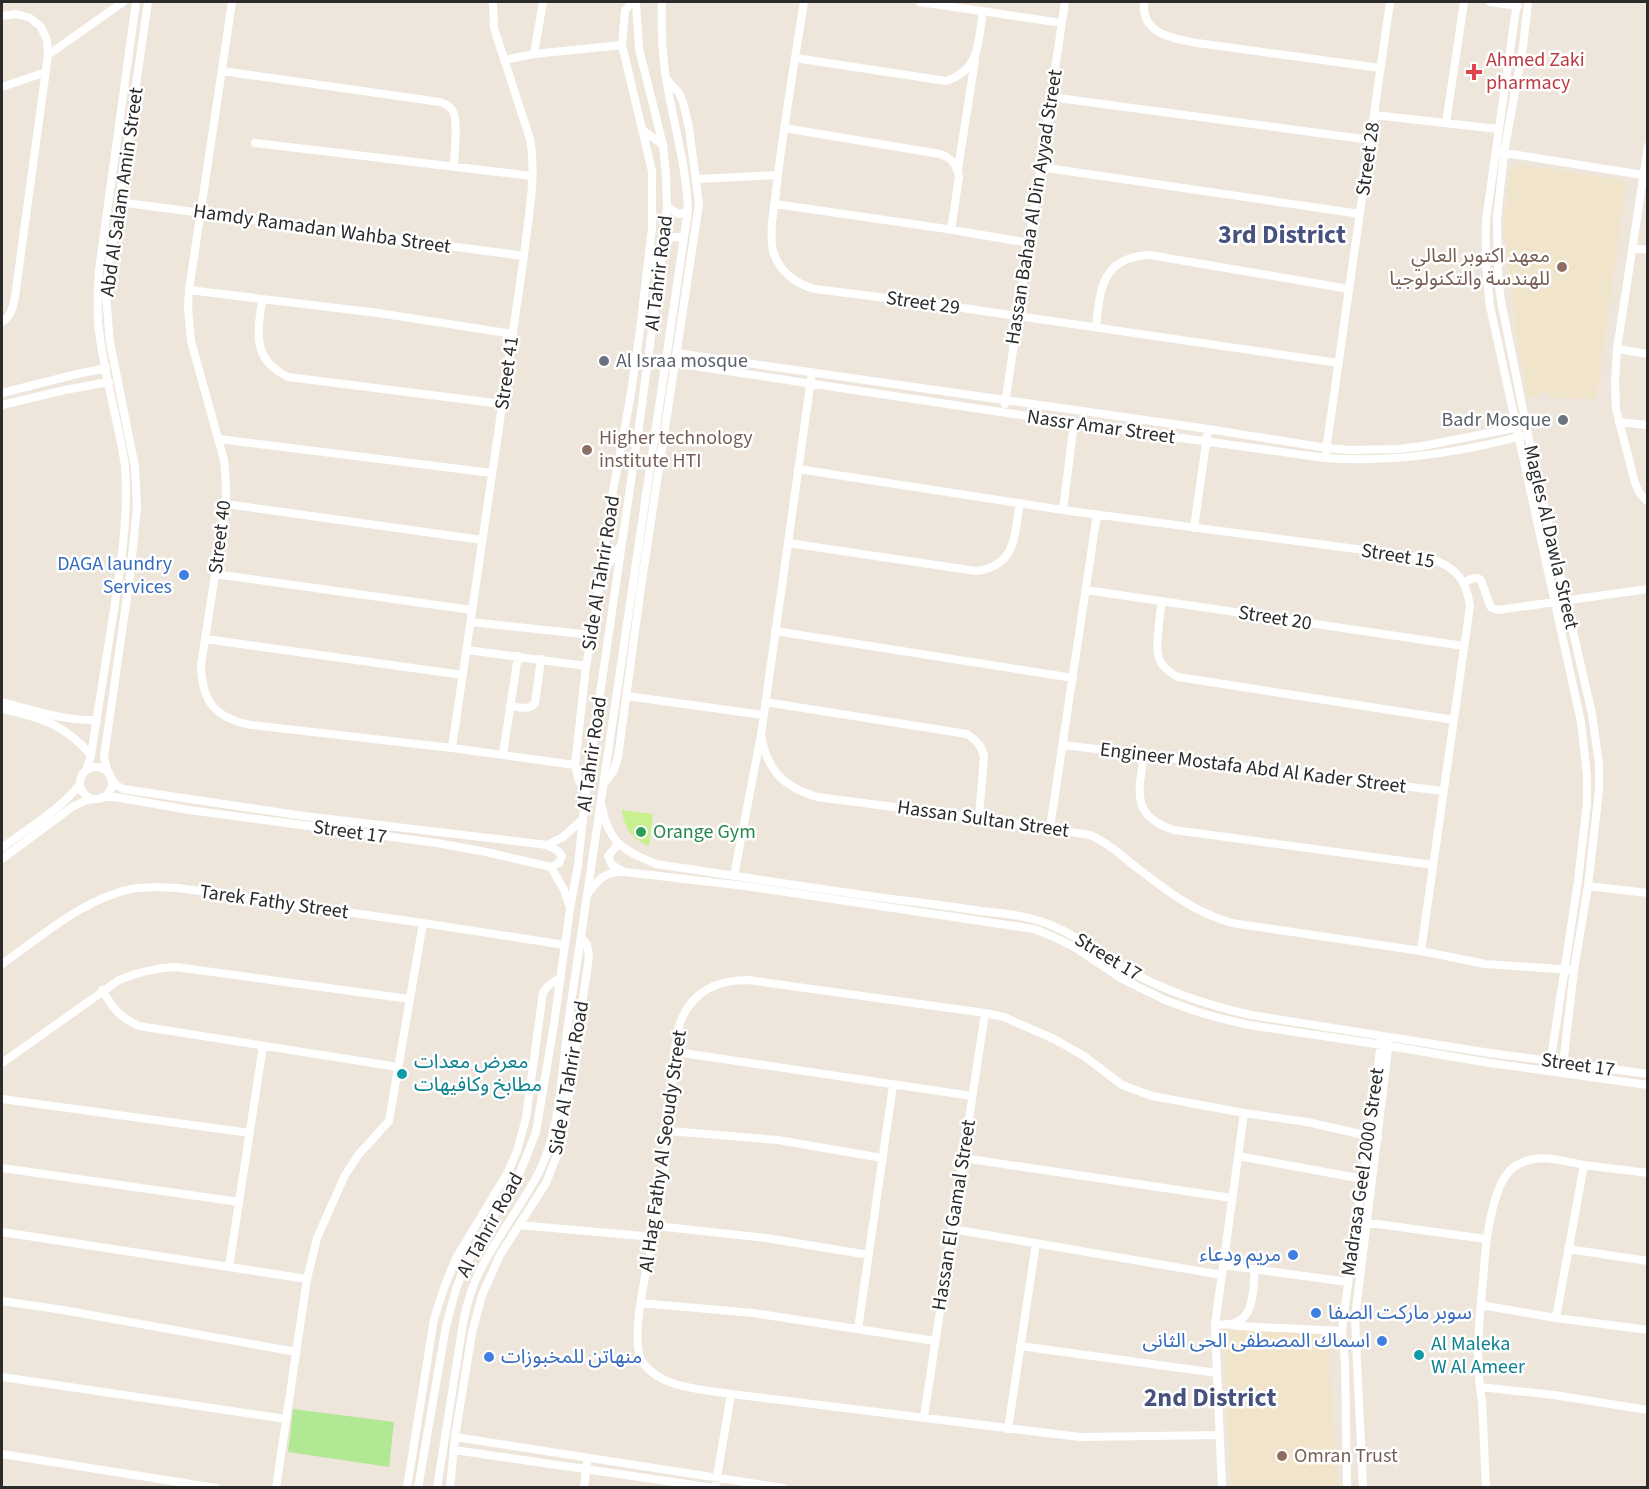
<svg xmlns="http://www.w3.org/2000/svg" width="1649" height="1489" viewBox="0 0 1649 1489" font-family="'Source Sans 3','Noto Sans Arabic',sans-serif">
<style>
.education{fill:#f0e4ca}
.green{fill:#b1e894}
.pitch{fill:#c8f08f}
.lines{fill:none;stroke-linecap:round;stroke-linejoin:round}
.minor{stroke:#fff;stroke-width:8}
.health-dot{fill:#e0444e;stroke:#fff;stroke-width:2}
.education-dot{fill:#8d6e63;stroke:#fff;stroke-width:2}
.worship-dot{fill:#6b7280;stroke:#fff;stroke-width:2}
.shop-dot{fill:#3f7fe0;stroke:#fff;stroke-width:2}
.leisure-dot{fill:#2e9e5b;stroke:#fff;stroke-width:2}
.culture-dot{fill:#0f9aa8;stroke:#fff;stroke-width:2}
.labels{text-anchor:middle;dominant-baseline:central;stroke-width:5;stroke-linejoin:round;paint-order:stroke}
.health-label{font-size:20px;fill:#be3a42;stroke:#fff;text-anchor:start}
.street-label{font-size:20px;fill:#2b2b2b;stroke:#fff}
.education-label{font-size:20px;fill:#785e54;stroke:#fff;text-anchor:start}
.worship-label{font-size:20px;fill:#5b616d;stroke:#fff;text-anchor:start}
.shop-label{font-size:20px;fill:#366cbe;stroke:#fff;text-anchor:end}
.leisure-label{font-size:20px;fill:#27864d;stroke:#fff;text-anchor:start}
.culture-label{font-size:20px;fill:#0d838f;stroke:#fff;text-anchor:start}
.district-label{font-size:26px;font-weight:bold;fill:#47527f;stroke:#fff}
</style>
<rect width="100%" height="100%" fill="#eee6db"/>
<path class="education" d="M1516,165L1623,180L1626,184L1596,399L1550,398L1547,390L1528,398L1516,333L1504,223L1511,169Z
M1223,1329L1327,1334L1338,1487H1231Z"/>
<path class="green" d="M293,1409L394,1422L389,1467L288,1452Z"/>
<path class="pitch" d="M622,810L653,814L649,846C632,839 624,828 622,810Z"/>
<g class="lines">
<path class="minor" d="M232,2L189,290L188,307L191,341L224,460L226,482V504L201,665C202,702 215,718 251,725L452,748L575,765
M804,2C794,65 783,128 776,192C774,210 769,233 773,251C779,271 795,284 815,289L935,304L1339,363
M920,2L1062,23
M1144,2C1141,34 1173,39 1197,43L1381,68
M1490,2L1518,6
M1517,2L1486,220C1485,249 1486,277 1490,306L1581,722L1587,776V803L1578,881L1550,1065
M1528,2L1523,47L1504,153L1497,218L1498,277L1501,301L1528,435L1592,714L1599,764V790L1588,886L1574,970L1563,1065
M2,16L16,14L30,18L41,27L47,40L48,55L15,297C13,307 11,317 2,322
M534,54L543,2
M48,55L123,2
M795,58L946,81C981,70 978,41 983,11
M504,60L534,54L622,45
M222,71L440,102C446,104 452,107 454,114C458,124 454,155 454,167
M2,87L46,72
M1051,97L1371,140
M1374,115L1498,129
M1446,123L1464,2
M784,128L940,154C952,158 957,165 959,177L951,230
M644,131L663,145
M255,143L532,176
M1648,146L1617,349L1615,382L1616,409L1635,483L1639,492L1648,502
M1499,152L1643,175
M1040,167L1360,214
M958,169L975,60
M696,179L778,175
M119,202L524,256
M775,204L947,229L1029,243
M667,207L679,214L684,213L688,210
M1632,248L1648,250
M648,275L663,247L671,237H679L683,241V244
M189,290L378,313L513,334
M262,299C258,333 251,359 288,377L502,404
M1096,327C1100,288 1102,257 1150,255L1349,289
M1617,349L1648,354
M676,353L1208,429L1327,448L1350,450L1399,449L1423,446L1519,427
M674,363L1074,423L1325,458C1392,463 1458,453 1522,436
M812,372L761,735C767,770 783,787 817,797L979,818L1090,835C1106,842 1119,853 1132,864C1165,889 1191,911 1232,923L1421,951L1485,964L1574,970
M2,393L73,375L106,368
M1005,404L1065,2
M2,405L65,390L109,382
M1619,422L1648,425
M218,439L492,473
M1326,451L1390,2
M798,469L1063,510L1432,559C1457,568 1466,580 1470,606L1421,951
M226,504L482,540
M1063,510L1074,423
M1194,528L1208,429
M788,543L976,571C1016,566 1014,537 1020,503
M215,574L472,610
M602,574L620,547
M1463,583C1469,580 1475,575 1481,580L1490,606L1492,608L1498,610L1648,589
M1086,590L1464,646
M1162,601C1160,612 1159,623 1158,634C1156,656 1157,666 1178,677L1454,720
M471,622L592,635
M775,631L1073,678
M205,639L463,675
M467,650L586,666
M627,696L763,715
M2,702C33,710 64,721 97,720
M765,702L967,734C976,740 981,745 984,756L979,818
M510,706C519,707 528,711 535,703L541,659
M2,709C40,717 64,724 91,755
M1063,745L1443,791
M452,748L524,256C528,218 537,176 530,139L494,28L493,2
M503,754L518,656
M1144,754C1139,791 1130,816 1174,830L1433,865
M80 783a16 16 0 1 1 32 0a16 16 0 1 1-32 0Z
M86,771L91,755C98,711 105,667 112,622C120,571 129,519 125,466C118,418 102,370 98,321C97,304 98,287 99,270L136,2
M108,773L104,757L130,576L137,507L135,467L110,342L106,295L108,271L119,202L148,2
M111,778L116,785L123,789L304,816L547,845L563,837L583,819
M605,782L614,770L618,757L641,587L699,204L689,128L683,102L679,93L668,81
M586,790L579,781L575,765L586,666L592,635L613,491L630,399L640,330L652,228V171L622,45L625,11L631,2
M103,797H115L189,810L437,843L486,852L551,867L564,890L569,905
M602,807C609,844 625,851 656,864C737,876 819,889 900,900C927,903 954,907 981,911C1001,913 1021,915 1040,921C1071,931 1092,949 1119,965C1161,990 1204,1004 1251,1015L1490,1053L1648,1074
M1050,828L1097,514
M618,844L608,856L612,865L622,871
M547,845L558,851L562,856L559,863L551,867
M2,848C28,828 60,810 80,784
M2,859L72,807L87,800L96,799
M734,876L760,740
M1588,886L1648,893
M588,893C599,879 605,871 625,872L745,886L1034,929L1054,937L1074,947L1122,979L1165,1000L1195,1011L1219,1018L1249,1025L1389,1046L1490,1063L1648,1085
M2,964C41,937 83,899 131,889C146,886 162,887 178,888L423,923L565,945
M102,990C114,1009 118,1016 139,1026L398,1067
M676,1052L972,1096
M2,1063L119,980C138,972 155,968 176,967L409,999
M2,1099L250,1133
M669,1131L778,1140L882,1158
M1238,1156L1363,1179
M963,1158L1232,1198
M2,1168L239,1202
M1363,1222L1486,1239
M519,1225L654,1237
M656,1226L766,1238L869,1255
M952,1229L1222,1275
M2,1232L307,1279
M1568,1249L1648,1261
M1223,1265L1348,1282
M229,1267L263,1046
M2,1301L63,1310L296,1352
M641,1303L753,1313L935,1341
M1481,1305L1556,1318L1648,1330
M1556,1318L1584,1165
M1227,1324L1238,1326L1342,1331
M1215,1325C1222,1324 1228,1325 1234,1323C1255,1318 1253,1286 1255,1269
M858,1329L893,1085
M1020,1346L1217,1373
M2,1377L286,1419
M1480,1387L1554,1395L1648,1410
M924,1417L985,1013
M1008,1429L1036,1243
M1220,1435L1080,1437L731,1394C701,1389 663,1389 643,1363C627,1341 650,1257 655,1229C663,1188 668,1145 671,1103C673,1080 673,1038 682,1018C695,989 719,980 748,980L985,1013L1004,1017L1054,1039L1084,1056L1122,1085L1152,1096L1244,1113L1307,1122L1378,1138
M455,1437L783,1488
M454,1450L715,1488
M2,1454L216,1488
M716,1483L731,1394
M276,1488L307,1279L317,1238L345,1175L359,1154L389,1121L423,923
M407,1488L434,1319L444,1288L456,1258L508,1172L517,1151L526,1118L543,992L549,985L561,977
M418,1488L446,1326L456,1289L463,1271L480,1237L512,1188L521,1170L536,1132L554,1024L570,909L578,865L586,790L640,419L663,247L667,207L666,176L663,145L639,49L636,2
M437,1488L463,1323C466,1308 470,1293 476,1279C493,1241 520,1209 539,1172C560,1132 562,1069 568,1024L688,210C686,162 672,118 665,72C662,49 661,25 662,2
M450,1488L455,1437L472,1333L482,1295L500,1255L546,1183L559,1150L563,1133L589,957L587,944L581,937
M584,1488L587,1463
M1222,1488L1215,1325L1244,1113
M1347,1488L1345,1362L1342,1331L1353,1244L1370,1136L1381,1040
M1363,1488L1355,1318L1389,1041
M1486,1488L1482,1401C1475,1361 1479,1320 1483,1281C1485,1250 1488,1215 1500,1186C1504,1177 1511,1167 1521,1163C1542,1153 1562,1161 1584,1165C1605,1168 1626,1170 1648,1173"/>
</g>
<path class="health-dot" d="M1471 63h6v6h6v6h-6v6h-6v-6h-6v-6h6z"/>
<g class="education-dot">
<circle cx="1562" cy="267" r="6"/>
<circle cx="587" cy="450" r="6"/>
<circle cx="1282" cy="1456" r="6"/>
</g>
<g class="worship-dot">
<circle cx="604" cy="361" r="6"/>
<circle cx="1563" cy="420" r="6"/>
</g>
<g class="shop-dot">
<circle cx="184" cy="575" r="6"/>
<circle cx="1293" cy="1255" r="6"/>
<circle cx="1316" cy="1313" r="6"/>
<circle cx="1382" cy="1341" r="6"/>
<circle cx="489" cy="1357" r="6"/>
</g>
<circle class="leisure-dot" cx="641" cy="832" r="6"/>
<g class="culture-dot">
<circle cx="402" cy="1074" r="6"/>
<circle cx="1419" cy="1355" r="6"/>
</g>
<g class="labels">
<g class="health-label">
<text x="1486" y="60">Ahmed Zaki<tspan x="1486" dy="23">pharmacy</tspan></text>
</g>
<g class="street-label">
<text transform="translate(1368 159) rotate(-82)">Street 28</text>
<text transform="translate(122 192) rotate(-82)">Abd Al Salam Amin Street</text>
<text transform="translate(1034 207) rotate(-81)">Hassan Bahaa Al Din Ayyad Street</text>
<text transform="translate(322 229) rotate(8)">Hamdy Ramadan Wahba Street</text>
<text transform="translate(659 273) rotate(-83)">Al Tahrir Road</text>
<text transform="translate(923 303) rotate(8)">Street 29</text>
<text transform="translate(507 373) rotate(-82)">Street 41</text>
<text transform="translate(1101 427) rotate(8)">Nassr Amar Street</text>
<text transform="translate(220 537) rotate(-83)">Street 40</text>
<text transform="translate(1551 537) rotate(77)">Magles Al Dawla Street</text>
<text transform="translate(1398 556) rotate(9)">Street 15</text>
<text transform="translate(601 573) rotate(-81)">Side Al Tahrir Road</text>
<text transform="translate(1275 618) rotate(9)">Street 20</text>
<text transform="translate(592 754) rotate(-82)">Al Tahrir Road</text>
<text transform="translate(1253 768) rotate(7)">Engineer Mostafa Abd Al Kader Street</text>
<text transform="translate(983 819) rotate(8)">Hassan Sultan Street</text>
<text transform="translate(350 832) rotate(8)">Street 17</text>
<text transform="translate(274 902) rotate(8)">Tarek Fathy Street</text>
<text transform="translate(1108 957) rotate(31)">Street 17</text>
<text transform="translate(1578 1065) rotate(8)">Street 17</text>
<text transform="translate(569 1078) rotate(-80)">Side Al Tahrir Road</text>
<text transform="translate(663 1151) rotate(-82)">Al Hag Fathy Al Seoudy Street</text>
<text transform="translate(1363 1172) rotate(-82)">Madrasa Geel 2000 Street</text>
<text transform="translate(954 1215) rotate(-81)">Hassan El Gamal Street</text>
<text transform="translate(490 1225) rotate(-61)">Al Tahrir Road</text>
</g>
<g class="education-label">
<text x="1550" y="256" text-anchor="end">معهد اكتوبر العالي<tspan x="1550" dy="23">للهندسة والتكنولوجيا</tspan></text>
<text x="599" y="438">Higher technology<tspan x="599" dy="23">institute HTI</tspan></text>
<text x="1294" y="1456">Omran Trust</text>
</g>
<g class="worship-label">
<text x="616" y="361">Al Israa mosque</text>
<text x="1551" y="420" text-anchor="end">Badr Mosque</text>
</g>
<g class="shop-label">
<text x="172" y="564">DAGA laundry<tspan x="172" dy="23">Services</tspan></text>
<text x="1281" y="1255">مريم ودعاء</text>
<text x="1328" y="1313" text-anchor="start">سوبر ماركت الصفا</text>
<text x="1370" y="1341">اسماك المصطفى الحى الثانى</text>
<text x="501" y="1357" text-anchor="start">منهاتن للمخبوزات</text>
</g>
<g class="leisure-label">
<text x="653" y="832">Orange Gym</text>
</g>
<g class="culture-label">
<text x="414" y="1062">معرض معدات<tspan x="414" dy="23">مطابخ وكافيهات</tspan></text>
<text x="1431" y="1344">Al Maleka<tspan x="1431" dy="23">W Al Ameer</tspan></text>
</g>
<g class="district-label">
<text x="1282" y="234">3rd District</text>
<text x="1210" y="1397">2nd District</text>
</g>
</g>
<rect width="1649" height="1489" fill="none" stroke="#2b2b2b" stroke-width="6"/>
</svg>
